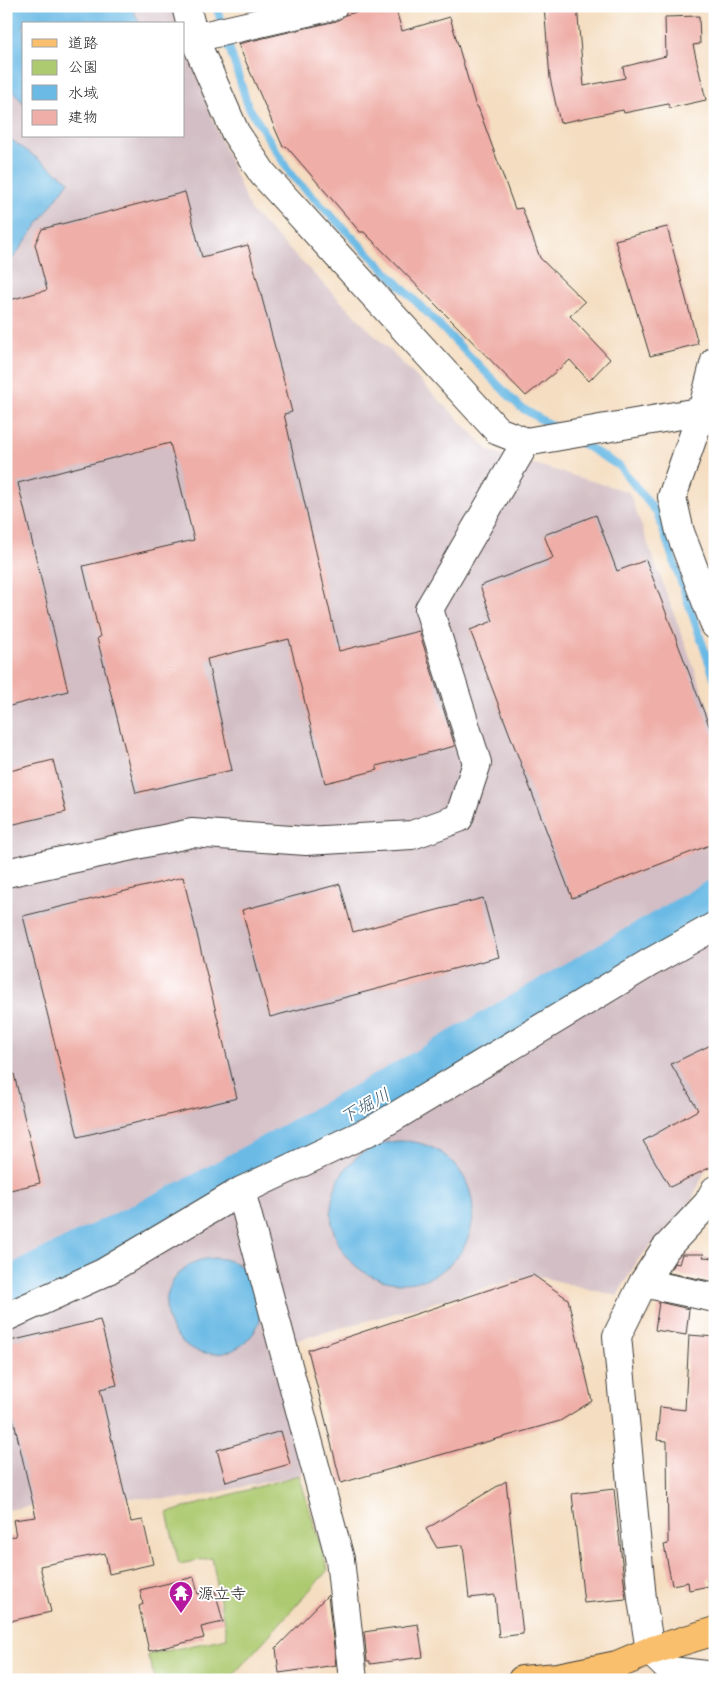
<svg xmlns="http://www.w3.org/2000/svg" width="721" height="1686" viewBox="0 0 721 1686" font-family="Sriracha,'Klee One',sans-serif">
<style>
.industrial{fill:#d2bec4}
.green{fill:#adca71;stroke:#647346}
.water{fill:#6bbae5;stroke:#446b80}
.lines{fill:none;stroke-linecap:round;stroke-linejoin:round}
.stream{stroke:#6bbae5;stroke-width:8}
.river{stroke:#6bbae5;stroke-width:46}
.building{fill:#efaea7}
.minor-casing{stroke:#3c3935;stroke-width:30}
.major-casing{stroke:#3c3935;stroke-width:30}
.minor{stroke:#fff;stroke-width:28}
.major{stroke:#f9bf6c;stroke-width:28}
.labels{text-anchor:middle;dominant-baseline:central;stroke-width:4;stroke-linejoin:round;paint-order:stroke}
.poi-label{font-size:16px;fill:#1c1c1c;stroke:#fff;text-anchor:start}
.water-label{font-size:18px;font-style:italic;fill:#3c5b6c;stroke:#fff}
</style>
<rect width="100%" height="100%" fill="#fff"/>
<filter id="ink" filterUnits="userSpaceOnUse"><feTurbulence type="fractalNoise" baseFrequency=".02" numOctaves="2"/><feDisplacementMap in="SourceGraphic" scale="10" xChannelSelector="R" yChannelSelector="G"/><feConvolveMatrix kernelMatrix="1 2 1 2 8 2 1 2 1" color-interpolation-filters="sRGB"/></filter>
<filter id="wash" filterUnits="userSpaceOnUse"><feTurbulence type="fractalNoise" baseFrequency=".0096" numOctaves="4" result="noise"/><feDisplacementMap in="SourceGraphic" scale="20" xChannelSelector="R" yChannelSelector="G"/><feGaussianBlur stdDeviation="1.12" result="paint"/><feColorMatrix in="noise" values="0 0 0 0 0 0 0 0 0 0 0 0 0 0 0 0 0 1.4 0 .05"/><feComposite in="paint" operator="in"/></filter>
<g filter="url(#wash)">
<rect width="100%" height="100%" fill="#f4ddc0"/>
<path class="industrial" d="M6,6H171L178,24H24V136H184V40L216,128L251,211L490,451L629,492L715,725V1149L689,1206L639,1258L617,1296L533,1275L294,1341L303,1474L186,1499L89,1497L6,1510Z"/>
<path class="green" d="M299,1475L328,1570L233,1675L216,1680H156L147,1655L227,1638L212,1558L179,1564L167,1513Z"/>
<path class="water" d="M12,6H131L140,24H24V104L6,81V16Z
M6,136L69,181L6,268Z
M331 1212a71 71 0 1 1 142 0a71 71 0 1 1-142 0Z
M166 1306a48 48 0 1 1 96 0a48 48 0 1 1-96 0Z"/>
<g class="lines">
<path class="stream" d="M216,6L248,106L292,176L520,407L557,429
M576,440L619,466L657,513L715,680"/>
<path class="river" d="M6,1292L196,1199L402,1085L715,903"/>
</g>
<g id="blocks">
<path class="building" d="M379,6H395L402,31L450,17L476,107H478L515,209L522,208L540,258L585,302L570,316L610,359L589,381L570,360L526,396L364,232H360L286,146L283,147L238,44L336,21L345,15Z
M544,6H577L584,86L625,78L623,67L666,56L665,17L699,16L700,44L693,45L706,100L670,108L668,104L624,113L623,110L560,123L550,78Z
M185,192L202,257L248,245L292,412L284,414L339,651L419,631L455,746L376,766L378,770L325,783L289,639L207,659L232,770L136,793L97,638L100,637L83,566L194,540L170,443L18,483L68,691L6,707V301L47,290L35,244L42,229Z
M667,227L698,344L650,356L615,240Z
M596,515L617,571L646,560L715,741V843L572,898L470,630L493,621L480,586L553,558L544,535Z
M53,760L66,812L6,826V772Z
M183,877L237,1098L78,1137L23,916Z
M340,884L353,932L483,898L499,957L270,1017L242,910Z
M715,1043V1165L670,1187L643,1141L698,1110L671,1064Z
M14,1074L40,1183L6,1191V1075Z
M682,1254H704L703,1257L715,1258V1282L669,1273L674,1263L679,1264Z
M533,1275L568,1299L592,1401L560,1421L341,1483L308,1350Z
M659,1302L689,1309L686,1335L655,1330Z
M100,1320L117,1385L100,1389L131,1522L143,1520L153,1564L109,1574L105,1553L40,1566L51,1612L6,1622V1537L16,1536L13,1520L36,1517L11,1409L6,1410V1342Z
M689,1335L715,1337V1578L707,1579L709,1586L689,1590L688,1582L672,1585L664,1545L668,1544L667,1441L657,1440L660,1407L685,1410Z
M281,1431L290,1464L226,1482L217,1450Z
M506,1481L523,1634L499,1637L495,1595L469,1598L463,1545L437,1548L426,1529Z
M614,1489L626,1599L584,1603L572,1494Z
M194,1577L198,1594L215,1590L223,1622L201,1627L204,1638L149,1651L139,1606L143,1604L140,1590Z
M328,1595L336,1665L279,1673L276,1648Z
M418,1624L423,1657L370,1664V1661H367L364,1632Z"/>
</g>
</g>
<g filter="url(#ink)">
<use href="#blocks" fill-opacity="0" stroke="#3c3935" stroke-width="1"/>
<g class="lines">
<defs>
<path id="minor" d="M186,6L194,38L235,132L263,174L498,431L526,442L715,409
M194,38L333,6
M715,361L702,411L672,497L680,532L715,625
M6,873L192,833L306,841L412,835L459,818L477,763L429,609L526,442
M715,1190L708,1203L665,1249L643,1283L617,1336L642,1599L650,1651L671,1671L715,1676
M241,1191L340,1559L353,1680
M643,1283L715,1298
M6,1317L103,1273L241,1191L376,1128L649,963L715,926"/>
<path id="major" d="M522,1680L558,1677L617,1665L650,1651L715,1631"/>
</defs>
<use href="#minor" class="minor-casing"/>
<use href="#major" class="major-casing"/>
<use href="#minor" class="minor"/>
<use href="#major" class="major"/>
</g>
</g>
<defs>
<symbol id="temple-pin" viewBox="-11 -11 22 30"><path d="M0 17L-7.5 6A9.5 9.5 0 1 1 7.5 6Z" fill="#b5179e" stroke="#fff"/><path d="M0-6L5-2H3V0L6.5 2.5H4V6H1.5V3h-3V6H-4V2.5H-6.5L-3 0V-2H-5Z" fill="#fff"/></symbol>
</defs>
<g fill-rule="evenodd">
<use href="#temple-pin" x="167" y="1579" width="28" height="38"/>
</g>
<g class="labels">
<g class="poi-label">
<text x="198" y="1593">源立寺</text>
</g>
<g class="water-label">
<text transform="translate(365 1106) rotate(-29)">下堀川</text>
</g>
</g>
<rect width="721" height="1686" fill="none" stroke="#fff" stroke-width="25"/>
<rect x="22" y="22" width="162" height="115" fill="#ffffff" stroke="#a4a4a4"/>
<rect x="32" y="39" width="25" height="8" fill="#f9bf6c" stroke="#a4a4a4"/>
<text x="68" y="48" font-size="15" fill="#1c1c1c">道路</text>
<rect x="32" y="60" width="25" height="15" fill="#adca71" stroke="#a4a4a4"/>
<text x="68" y="72" font-size="15" fill="#1c1c1c">公園</text>
<rect x="32" y="85" width="25" height="15" fill="#6bbae5" stroke="#a4a4a4"/>
<text x="68" y="98" font-size="15" fill="#1c1c1c">水域</text>
<rect x="32" y="110" width="25" height="15" fill="#efaea7" stroke="#a4a4a4"/>
<text x="68" y="122" font-size="15" fill="#1c1c1c">建物</text>
</svg>
